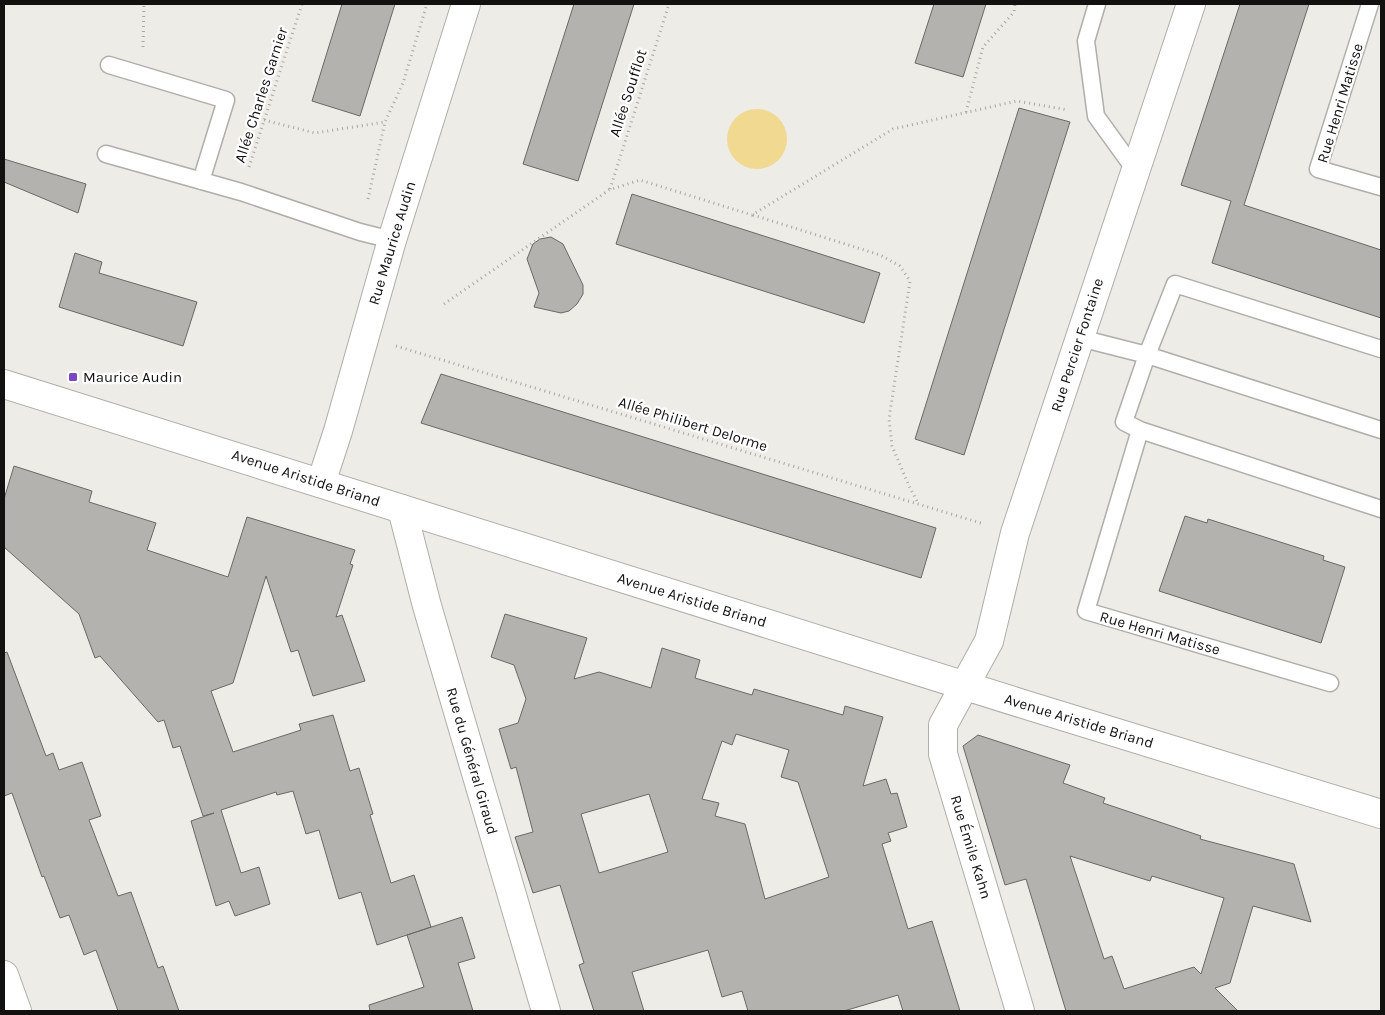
<svg xmlns="http://www.w3.org/2000/svg" width="1385" height="1015" viewBox="0 0 1385 1015" font-family="Karla,sans-serif">
<style>
.green{fill:#f2d991}
.building{fill:#b4b2ae;stroke:#6a6965;fill-rule:evenodd}
.lines{fill:none;stroke-linecap:round;stroke-linejoin:round}
.lane-casing{stroke:#afaeaa;stroke-width:19}
.street-casing{stroke:#afaeaa;stroke-width:30}
.secondary-casing{stroke:#afaeaa;stroke-width:30}
.path{stroke:#a8a7a3;stroke-width:3;stroke-dasharray:1 4;stroke-linecap:butt}
.lane{stroke:#fff;stroke-width:16}
.street{stroke:#fff;stroke-width:28}
.secondary{stroke:#fff;stroke-width:28}
.poi-dot{fill:#7d47be;stroke:#fff;stroke-width:2}
.labels{text-anchor:middle;dominant-baseline:central;stroke-width:4.5;stroke-linejoin:round;paint-order:stroke}
.street-label{font-size:15px;fill:#121110;stroke:#fff}
.poi-label{font-size:15px;fill:#121110;stroke:#fff;text-anchor:start}
</style>
<rect width="100%" height="100%" fill="#edece7"/>
<path class="green" d="M727 139a30 30 0 1 1 60 0a30 30 0 1 1-60 0Z"/>
<path class="building" d="M342,4H395L360,116L312,101Z
M574,4H634L578,181L523,164Z
M934,4H986L963,77L915,63Z
M1240,4H1309L1244,205L1381,250V318L1212,263L1231,201L1181,185Z
M1019,108L1070,122L964,455L915,439Z
M4,159L86,184L78,213L4,182Z
M632,194L880,273L864,323L616,244Z
M551,237L563,244L583,285V294L577,304L569,311L561,313L534,307L539,293L527,259L533,244L540,239Z
M75,253L102,262L99,273L197,302L183,346L59,307Z
M441,374L936,528L921,578L421,423Z
M14,466L92,491L89,502L156,523L147,550L228,577L247,517L355,550L350,564L353,565L336,617L342,615L365,681L313,696L298,650L291,652L266,576L233,683L211,691L233,752L301,730L299,724L333,715L350,771L359,768L373,814L370,815L391,883L414,875L431,927L377,945L361,892L339,899L319,830L306,834L293,791L277,795L276,792L221,810L241,873L259,867L270,904L235,916L229,901L216,906L191,821L214,813L203,816L180,746L173,748L164,720L158,722L100,656L95,658L79,614L4,547V499Z
M1185,516L1207,523L1208,519L1324,556L1323,560L1345,567L1321,643L1159,591Z
M505,614L587,638L574,679L599,672L651,688L662,648L700,660L695,678L752,695L754,689L843,715L845,706L883,717L863,786L886,779L891,794L897,793L907,827L888,833L891,841L882,844L908,929L932,921L960,1011H903L898,995L844,1011H748L742,991L722,997L708,950L632,972L644,1011H594L579,965L584,963L560,885L533,893L515,837L533,832L516,767L511,769L499,729L518,723L526,699L514,665L491,657ZM736,734L789,750L781,777L798,782L829,877L765,899L745,824L715,816L719,803L702,799L722,741L732,745ZM649,794L668,852L599,873L581,814Z
M7,652L46,756L53,753L59,770L82,762L101,816L89,820L118,896L131,892L158,968L163,966L179,1011H118L96,950L84,955L69,915L60,918L44,876L42,877L12,793L4,796V653Z
M978,735L1070,765L1063,783L1105,798L1103,803L1201,836L1200,839L1294,864L1311,922L1253,906L1230,983L1215,988L1238,1011H1066L1026,879L1005,885L963,746ZM1070,856L1150,881L1152,876L1224,898L1201,974L1194,967L1124,989L1112,956L1104,959Z
M462,917L475,958L458,963L473,1011H370L369,1005L424,987L407,935Z"/>
<g class="lines">
<defs>
<path id="lane" d="M1097,4L1086,41L1096,116L1135,170
M1370,4L1318,169L1381,187
M109,65L226,100L201,181
M106,154L241,192L360,232L392,240
M1080,338L1147,355L1381,430
M1381,349L1175,284L1147,355L1124,422L1140,430L1381,509
M1140,430L1086,611L1330,683"/>
<path id="street" d="M321,483L338,431L392,240L466,4
M402,509L427,606L546,1011
M4,975L17,1011
M1020,1011L943,754V725L989,641L1015,533L1191,4"/>
<path id="secondary" d="M4,384L1023,704L1381,814"/>
</defs>
<use href="#lane" class="lane-casing"/>
<use href="#street" class="street-casing"/>
<use href="#secondary" class="secondary-casing"/>
<path class="path" d="M143,47L144,4
M966,112L983,47L1014,12L1015,4
M264,120L315,133L385,122
M249,167L302,4
M610,189L669,4
M368,199L385,122L403,83L427,4
M753,215L880,255L900,266L910,281L889,419L892,446L909,486L918,503
M444,304L609,190L640,180L752,215L893,129L1017,101L1068,110
M396,346L984,524"/>
<use href="#lane" class="lane"/>
<use href="#street" class="street"/>
<use href="#secondary" class="secondary"/>
</g>
<rect class="poi-dot" x="68" y="372" width="10" height="10" rx="2.5"/>
<g class="labels">
<g class="street-label">
<text transform="translate(628 93) rotate(-72)">Allée Soufflot</text>
<text transform="translate(261 95) rotate(-72)">Allée Charles Garnier</text>
<text transform="translate(1340 103) rotate(-73)">Rue Henri Matisse</text>
<text transform="translate(392 243) rotate(-73)">Rue Maurice Audin</text>
<text transform="translate(1077 345) rotate(-72)">Rue Percier Fontaine</text>
<text transform="translate(693 424) rotate(17)">Allée Philibert Delorme</text>
<text transform="translate(306 478) rotate(18)">Avenue Aristide Briand</text>
<text transform="translate(692 600) rotate(17)">Avenue Aristide Briand</text>
<text transform="translate(1160 633) rotate(16)">Rue Henri Matisse</text>
<text transform="translate(1079 721) rotate(17)">Avenue Aristide Briand</text>
<text transform="translate(472 761) rotate(74)">Rue du Général Giraud</text>
<text transform="translate(971 847) rotate(73)">Rue Émile Kahn</text>
</g>
<g class="poi-label">
<text x="83" y="377">Maurice Audin</text>
</g>
</g>
<rect width="1385" height="1015" fill="none" stroke="#121110" stroke-width="10"/>
</svg>
